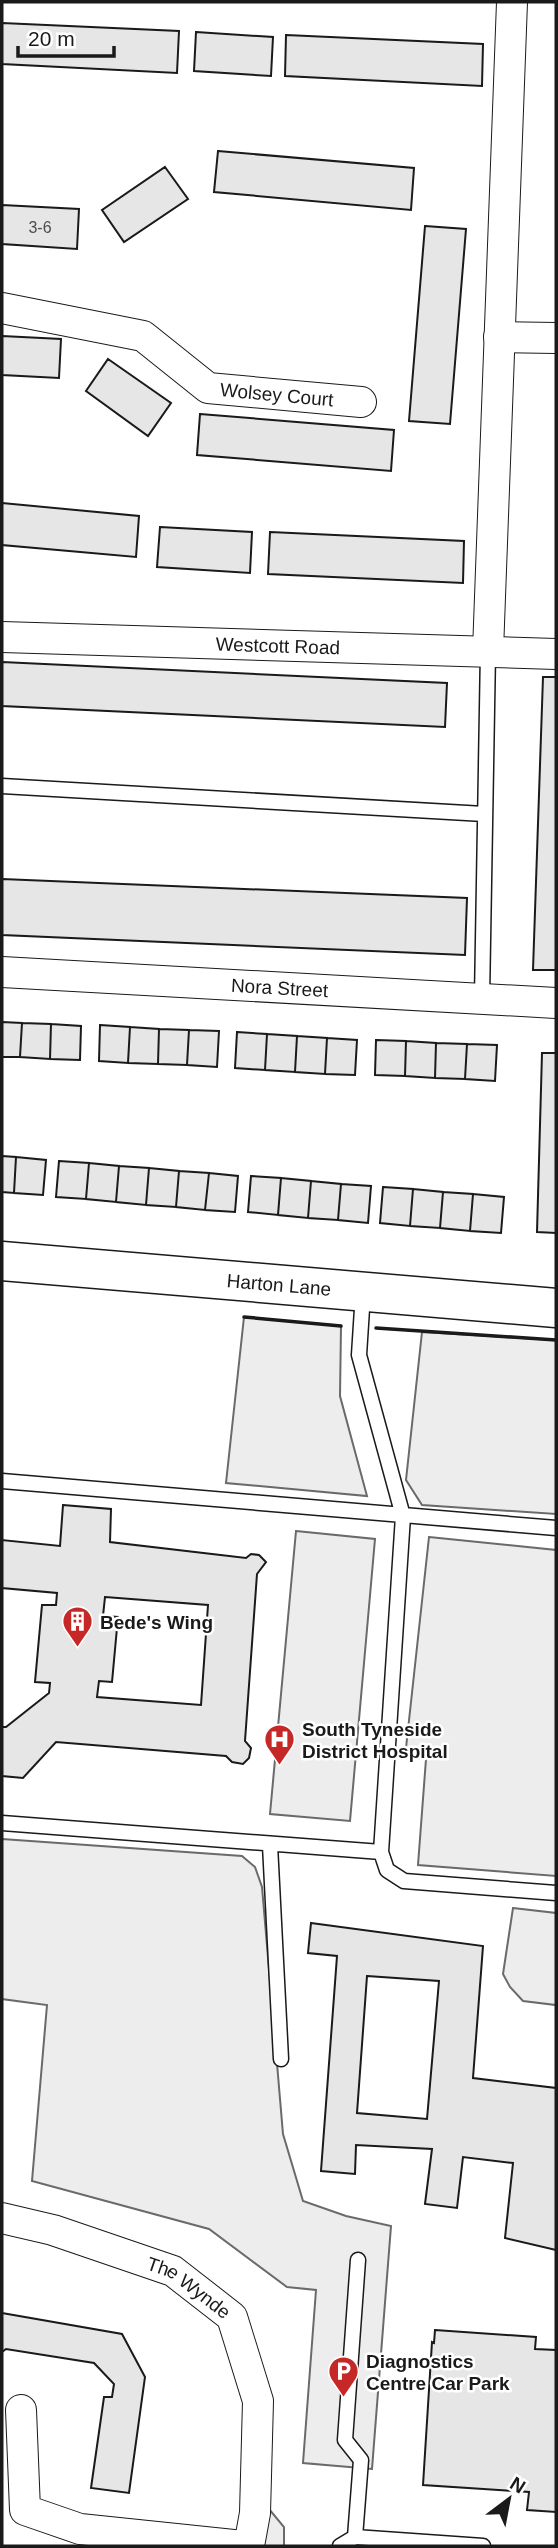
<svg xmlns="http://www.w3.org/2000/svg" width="558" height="2548" viewBox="0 0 558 2548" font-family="Arial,sans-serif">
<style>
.built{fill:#ededed;stroke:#6a6a6a;stroke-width:2}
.building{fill:#e6e6e6;stroke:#1a1a1a;stroke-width:2;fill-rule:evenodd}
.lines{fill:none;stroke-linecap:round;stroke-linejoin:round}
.lane-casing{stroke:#1a1a1a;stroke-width:17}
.street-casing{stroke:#1a1a1a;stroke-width:32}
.secondary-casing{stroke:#1a1a1a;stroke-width:41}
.lane{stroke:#fff;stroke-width:14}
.street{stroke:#fff;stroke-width:30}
.secondary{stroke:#fff;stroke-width:38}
.wall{stroke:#1a1a1a;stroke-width:3.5}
.labels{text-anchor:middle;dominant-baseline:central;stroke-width:5;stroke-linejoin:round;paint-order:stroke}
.number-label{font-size:16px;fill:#4d4d4d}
.street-label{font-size:19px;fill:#1a1a1a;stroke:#fff}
.poi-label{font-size:19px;font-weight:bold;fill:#1a1a1a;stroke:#fff;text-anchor:start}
</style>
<rect width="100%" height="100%" fill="#fff"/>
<path class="built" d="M244,1317L341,1326L340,1396L367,1496L226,1483Z
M422,1332L556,1340V1514L422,1505L406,1480Z
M296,1531L375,1539L350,1821L270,1814Z
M429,1537L556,1550V1876L418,1865L426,1759L405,1757Z
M2,1839L242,1856L255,1867L262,1887L283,2134L303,2201L346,2216L391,2226L372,2469L303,2463L316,2290L287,2287L209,2229L32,2181L47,2005L2,1999Z
M513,1908L556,1913V2005L523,2001L510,1987L503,1974Z
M269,2509L284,2527V2546H263Z"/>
<path class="building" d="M2,23L179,31L177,73L2,64Z
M196,32L273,37L271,76L194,71Z
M286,35L483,44L482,86L285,76Z
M218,151L414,168L411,210L214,192Z
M165,167L188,199L124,242L102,210Z
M2,205L79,209L77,249L2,244Z
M425,226L466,229L450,424L409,421Z
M2,336L61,339L59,378L2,375Z
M108,359L171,403L148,436L86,391Z
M200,414L394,430L391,471L197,455Z
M2,503L139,516L136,557L2,545Z
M160,527L252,532L250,573L157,567Z
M270,532L464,541L463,583L268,574Z
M2,662L447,683L445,727L2,706Z
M543,677H556V970H533Z
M2,879L467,898L465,955L2,935Z
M2,1022L22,1023L20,1057H2Z
M22,1023L51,1024L50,1059L20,1057Z
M51,1024L81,1026L80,1060L50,1059Z
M100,1025L130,1027L128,1063L99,1061Z
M130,1027L159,1029L158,1064L128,1063Z
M159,1029L189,1030L187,1065L158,1064Z
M189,1030L219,1031L217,1067L187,1065Z
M237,1032L267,1034L265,1070L235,1068Z
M267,1034L297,1036L295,1072L265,1070Z
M297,1036L327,1038L325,1074L295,1072Z
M327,1038L357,1040L355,1075L325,1074Z
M376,1040L406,1041L405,1076L375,1075Z
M406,1041L436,1043L435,1078L405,1076Z
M436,1043L467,1044L465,1079L435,1078Z
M467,1044L497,1045L495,1081L465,1079Z
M542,1053H556V1233L537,1232Z
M2,1156L16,1157L14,1193L2,1192Z
M16,1157L46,1160L43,1195L14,1193Z
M59,1161L89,1163L86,1199L56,1197Z
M89,1163L119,1166L116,1202L86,1199Z
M119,1166L149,1168L146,1205L116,1202Z
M149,1168L179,1171L176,1207L146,1205Z
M179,1171L209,1173L205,1210L176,1207Z
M209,1173L238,1176L235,1212L205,1210Z
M251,1176L281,1178L278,1215L248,1212Z
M281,1178L311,1181L308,1218L278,1215Z
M311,1181L341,1184L338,1220L308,1218Z
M341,1184L371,1186L368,1223L338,1220Z
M383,1187L413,1189L410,1226L380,1223Z
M413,1189L443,1192L440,1228L410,1226Z
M443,1192L473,1194L470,1231L440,1228Z
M473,1194L504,1197L501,1233L470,1231Z
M63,1505L111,1509L110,1542L246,1558L251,1554L259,1555L266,1562L257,1574L245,1741L251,1748L249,1758L243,1764L232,1762L226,1756L56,1742L23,1778L2,1776V1727H6L49,1693L50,1683L35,1682L42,1605H56L57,1593L2,1588V1540L60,1546ZM105,1597L208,1605L201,1705L97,1697L99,1681L112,1682L118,1617L103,1616Z
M311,1923L483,1946L473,2078L556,2088V2250L505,2238L513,2163L463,2157L457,2208L425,2204L432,2149L356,2145L355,2174L321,2171L337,1956L308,1953ZM367,1976L439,1981L427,2119L357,2113Z
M2,2313L122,2334L145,2377L129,2493L91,2488L104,2397H112L114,2384L94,2363L6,2349L2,2352Z
M435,2330L536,2337L535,2349L556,2350V2512L527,2510L529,2492L423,2485L432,2342L434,2343Z"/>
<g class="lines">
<defs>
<path id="lane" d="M2,786L484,814
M482,998L488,651
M363,1293L359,1355L403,1516L381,1852L387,1870L404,1881L556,1893
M2,1481L556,1528
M2,1823L381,1852
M270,1845L281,2059
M355,2537L361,2460L345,2440L358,2260
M340,2546L355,2537L483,2546"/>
<g id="street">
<path id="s1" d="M2,308L143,336L208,388L361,402"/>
<path d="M499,337L556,338"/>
<path id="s2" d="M2,637L556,654"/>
<path d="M488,651L512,2"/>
<path id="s3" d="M2,972L556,1003"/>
<path id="s4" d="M2,2218L53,2230L173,2271L232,2317L258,2401L255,2513L249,2546"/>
<path d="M21,2410L25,2510L80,2529L243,2546"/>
</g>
<g id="secondary">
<path id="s5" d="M2,1261L556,1308"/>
</g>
</defs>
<use href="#lane" class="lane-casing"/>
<use href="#street" class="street-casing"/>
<use href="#secondary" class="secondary-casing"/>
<use href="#lane" class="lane"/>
<use href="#street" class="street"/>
<use href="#secondary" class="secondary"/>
<path class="wall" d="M244,1317L341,1326
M376,1328L556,1340"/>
</g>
<defs>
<symbol id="building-pin" viewBox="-11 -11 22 30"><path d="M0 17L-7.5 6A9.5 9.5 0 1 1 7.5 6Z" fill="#c62828" stroke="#fff"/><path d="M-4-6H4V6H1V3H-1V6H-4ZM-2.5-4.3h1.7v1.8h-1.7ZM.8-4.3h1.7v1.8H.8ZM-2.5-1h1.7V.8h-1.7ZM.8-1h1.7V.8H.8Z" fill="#fff"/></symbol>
<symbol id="hospital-pin" viewBox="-11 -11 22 30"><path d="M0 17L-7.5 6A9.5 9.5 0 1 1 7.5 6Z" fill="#c62828" stroke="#fff"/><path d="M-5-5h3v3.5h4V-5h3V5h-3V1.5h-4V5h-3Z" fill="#fff"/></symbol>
<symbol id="parking-pin" viewBox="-11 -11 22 30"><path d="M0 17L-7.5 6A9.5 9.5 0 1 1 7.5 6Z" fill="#c62828" stroke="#fff"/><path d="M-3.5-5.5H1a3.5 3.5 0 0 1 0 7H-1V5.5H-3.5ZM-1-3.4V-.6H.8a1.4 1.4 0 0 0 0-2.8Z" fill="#fff"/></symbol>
</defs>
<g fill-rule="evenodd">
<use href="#building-pin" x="60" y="1604" width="35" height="47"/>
<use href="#hospital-pin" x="262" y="1722" width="35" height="47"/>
<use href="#parking-pin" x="326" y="2354" width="35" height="47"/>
</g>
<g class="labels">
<g class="number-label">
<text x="40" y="227">3-6</text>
</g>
<g class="street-label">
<text stroke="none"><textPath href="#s1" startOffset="296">Wolsey Court</textPath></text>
<text stroke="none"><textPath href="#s2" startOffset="276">Westcott Road</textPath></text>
<text stroke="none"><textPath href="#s3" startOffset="278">Nora Street</textPath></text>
<text stroke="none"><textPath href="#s5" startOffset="278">Harton Lane</textPath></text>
<text stroke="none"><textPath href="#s4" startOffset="201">The Wynde</textPath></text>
</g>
<g class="poi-label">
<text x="100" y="1622">Bede's Wing</text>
<text x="302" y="1729">South Tyneside<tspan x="302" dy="22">District Hospital</tspan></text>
<text x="366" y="2361">Diagnostics<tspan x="366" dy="22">Centre Car Park</tspan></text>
</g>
</g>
<rect width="558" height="2548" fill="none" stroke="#1a1a1a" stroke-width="7"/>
<g transform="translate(509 2499) rotate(32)" stroke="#ffffff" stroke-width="5" paint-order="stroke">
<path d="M0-5L12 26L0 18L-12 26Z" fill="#1a1a1a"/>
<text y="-10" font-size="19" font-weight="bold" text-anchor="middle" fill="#1a1a1a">N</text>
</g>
<path d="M18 46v10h96v-10" fill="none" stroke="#1a1a1a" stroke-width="3.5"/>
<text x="28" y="46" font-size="21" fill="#1a1a1a" stroke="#ffffff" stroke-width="5" paint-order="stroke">20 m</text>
</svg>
